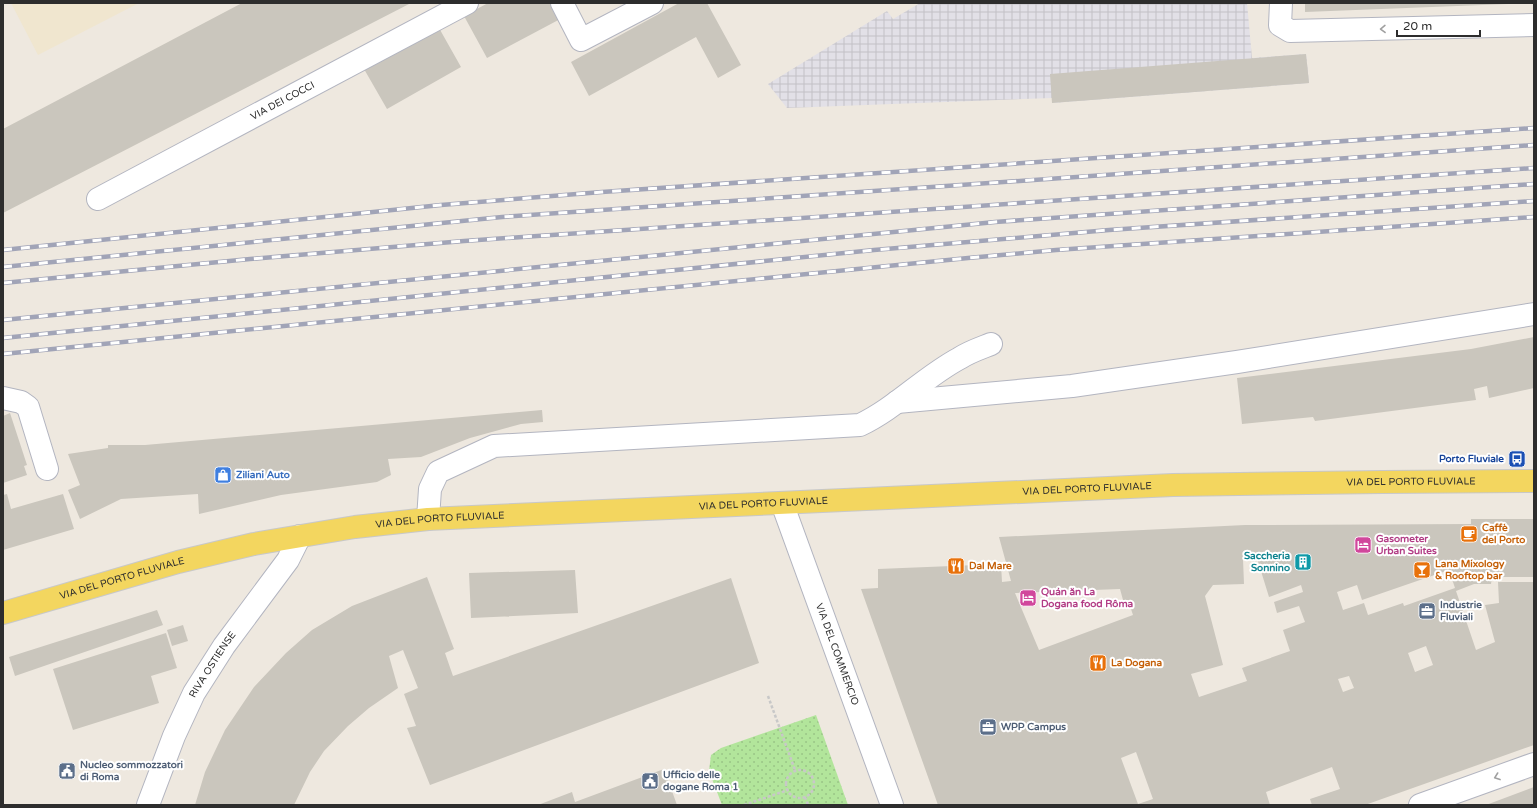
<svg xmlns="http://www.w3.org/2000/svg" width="1537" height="808" viewBox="0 0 1537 808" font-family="'Varela Round',sans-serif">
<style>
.industrial{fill:url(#industrial-grid)}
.education{fill:#f0e6cf}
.green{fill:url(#green-dots)}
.building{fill:#cac6bd;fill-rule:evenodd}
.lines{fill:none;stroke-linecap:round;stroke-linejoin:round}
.minor-casing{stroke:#b3b5c0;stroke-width:24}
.major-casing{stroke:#c8c8c8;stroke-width:24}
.path{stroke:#c8c8c8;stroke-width:2.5;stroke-dasharray:3 2;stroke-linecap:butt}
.minor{stroke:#fff;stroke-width:22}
.major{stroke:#f3d65f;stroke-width:22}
.rail-casing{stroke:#a1a4b7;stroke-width:4.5}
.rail{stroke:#fff;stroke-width:3;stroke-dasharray:9;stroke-linecap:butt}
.oneway{stroke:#a0a0a0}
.labels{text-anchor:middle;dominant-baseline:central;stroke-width:4;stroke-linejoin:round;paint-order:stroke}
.street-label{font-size:10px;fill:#2d2d2d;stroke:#fff}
.transit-label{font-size:10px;font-weight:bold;fill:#164399;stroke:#fff;text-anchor:end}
.shop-label{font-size:10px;font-weight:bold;fill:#366cbe;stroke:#fff;text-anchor:start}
.food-label{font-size:10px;font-weight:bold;fill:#c56008;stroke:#fff;text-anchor:start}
.hotel-label{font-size:10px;font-weight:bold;fill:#b23c85;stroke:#fff;text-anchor:start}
.culture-label{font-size:10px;font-weight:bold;fill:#0d838f;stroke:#fff;text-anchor:end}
.service-label{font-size:10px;font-weight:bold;fill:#4e5e75;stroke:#fff;text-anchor:start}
</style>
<defs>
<pattern id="industrial-grid" width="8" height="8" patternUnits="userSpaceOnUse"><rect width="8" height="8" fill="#e2e0e7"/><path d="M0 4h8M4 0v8" fill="none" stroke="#c2c0c6"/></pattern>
<pattern id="green-dots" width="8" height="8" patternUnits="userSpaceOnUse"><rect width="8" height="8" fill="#b2e59b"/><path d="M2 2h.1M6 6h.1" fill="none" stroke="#99c586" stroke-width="1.8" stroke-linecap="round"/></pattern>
</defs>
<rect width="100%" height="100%" fill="#eee8df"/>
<path class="industrial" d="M920,3H1247L1252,58L1306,54L1309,83L1052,103V98L787,108L768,84L887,11L893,19Z"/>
<path class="education" d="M11,3H139L38,55Z"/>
<path class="green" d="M816,715L848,805H722L709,771L711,755L721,748Z"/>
<path class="building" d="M242,3H411L3,213V129Z
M488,3H556L564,17L487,58L464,16Z
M679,3H707L741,65L718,78L696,37L589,96L571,62Z
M1305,3H1508V4L1305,12Z
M439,28L461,67L387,109L364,69Z
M1306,54L1309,83L1052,103L1050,74Z
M1534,337V388L1489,398L1487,386L1474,389L1476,400L1315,421L1313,417L1242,424L1237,378L1471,349Z
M542,410L543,422L521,424L470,438L421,457L388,459L391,475L377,482L281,495L199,514L198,494L121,499L80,519L68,490L80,485L68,454L108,448V445H145Z
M10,413L27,465L24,466L27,475L3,483V416Z
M7,494L11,509L63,494L74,529L3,550V495Z
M1471,519H1534V577H1492L1491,584H1474L1456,591L1476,650L1495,642L1485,605L1499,603L1498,582H1534V745L1365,805H1312L1310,799L1340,789L1332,767L1266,792L1270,805H938L861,589L878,588V569L1001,564L1002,582L1011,581L999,537L1245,525L1471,524ZM1256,555L1269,597L1301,585L1303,592L1274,602L1277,613L1299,606L1305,622L1283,630L1290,651L1242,668L1247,681L1199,697L1191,674L1223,665L1205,596L1213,585L1244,584L1243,559ZM1449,570L1455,588L1404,606L1403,603L1368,615L1364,603L1343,610L1337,592L1357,585L1362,600ZM1120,589L1123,600H1128L1133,615L1039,650L1015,593ZM1426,646L1433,665L1415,672L1408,653ZM1349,676L1354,688L1343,692L1338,679ZM1136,752L1153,799L1138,804L1121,758Z
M575,570L578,613L471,618L469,573Z
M427,577L454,649L445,653L453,676L731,578L759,663L430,785L407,728L416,726L404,694L418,688L403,650L389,656L398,688L369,708L348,726L324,751L310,772L294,805H195L205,772L225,730L254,687L286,653L312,630L352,606Z
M157,610L163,625L15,676L9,657Z
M183,625L188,641L172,646L167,630Z
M166,633L177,668L151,676L159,703L73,730L53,669Z
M664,769L677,805H538L572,792L575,802Z
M1534,787V805H1486Z"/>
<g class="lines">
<defs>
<g id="minor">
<path d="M562,3L581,40L652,3"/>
<path d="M1281,3L1280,25L1290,31L1534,25"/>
<path id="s1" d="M98,199L467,3"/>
<path d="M3,398L21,402L28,407L47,469"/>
<path d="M897,402L1072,386L1237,362L1534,314"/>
<path id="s2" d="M782,503L892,805"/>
<path d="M428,519L430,489L438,472L494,446L860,425C896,408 924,377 960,358C969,352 981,348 991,344"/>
<path id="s3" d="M148,805L174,736L194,693L224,646L288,560L300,536"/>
<path d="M1420,805L1534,764"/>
</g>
<g id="major">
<path id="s4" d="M3,613L178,562L254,544L355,527L428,519L1173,485L1382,482L1534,481"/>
</g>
</defs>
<use href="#minor" class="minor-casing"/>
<use href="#major" class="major-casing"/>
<path class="path" d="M768,696L795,770
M786 784a14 14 0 1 1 28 0a14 14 0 1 1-28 0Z
M805,797L808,805
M744,805L788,790"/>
<use href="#minor" class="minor"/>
<use href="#major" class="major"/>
<defs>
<path id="rail" d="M3,250L441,205L602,192L1534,128
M3,267L502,217L1534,145
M3,283L250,259L464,241L1534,168
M3,320L995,222L1534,184
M3,338L874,250L1109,230L1534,201
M3,354L968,258L1056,250L1534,217"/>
</defs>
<use href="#rail" class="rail-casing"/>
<use href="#rail" class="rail"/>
</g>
<defs><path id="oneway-chevron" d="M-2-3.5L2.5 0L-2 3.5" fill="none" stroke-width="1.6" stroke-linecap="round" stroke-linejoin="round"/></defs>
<g class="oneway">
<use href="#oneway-chevron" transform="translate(1383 29) rotate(179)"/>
<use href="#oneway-chevron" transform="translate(1497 777) rotate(160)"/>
</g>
<defs>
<symbol id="bus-square" viewBox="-11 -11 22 22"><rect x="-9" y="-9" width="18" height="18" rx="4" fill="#1a4fb4" stroke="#fff"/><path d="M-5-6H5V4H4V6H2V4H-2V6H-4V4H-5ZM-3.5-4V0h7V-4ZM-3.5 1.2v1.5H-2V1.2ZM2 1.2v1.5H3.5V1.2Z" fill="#fff"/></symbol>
<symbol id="shop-square" viewBox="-11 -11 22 22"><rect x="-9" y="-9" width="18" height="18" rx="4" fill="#3f7fe0" stroke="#fff"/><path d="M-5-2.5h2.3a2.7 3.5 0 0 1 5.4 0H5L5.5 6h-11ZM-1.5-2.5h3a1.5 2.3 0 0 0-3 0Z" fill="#fff"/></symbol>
<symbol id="cafe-square" viewBox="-11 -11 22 22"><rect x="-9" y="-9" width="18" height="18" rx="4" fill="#e8710a" stroke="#fff"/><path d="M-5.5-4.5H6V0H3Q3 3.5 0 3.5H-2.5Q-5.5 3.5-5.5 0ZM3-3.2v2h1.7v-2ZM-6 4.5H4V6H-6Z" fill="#fff"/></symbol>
<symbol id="hotel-square" viewBox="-11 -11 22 22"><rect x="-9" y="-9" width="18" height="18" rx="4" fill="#d1479c" stroke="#fff"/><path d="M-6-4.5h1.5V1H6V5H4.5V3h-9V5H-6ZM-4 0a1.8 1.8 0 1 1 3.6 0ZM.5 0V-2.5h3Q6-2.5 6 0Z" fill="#fff"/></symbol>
<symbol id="building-square" viewBox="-11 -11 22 22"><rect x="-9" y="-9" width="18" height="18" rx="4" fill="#0f9aa8" stroke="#fff"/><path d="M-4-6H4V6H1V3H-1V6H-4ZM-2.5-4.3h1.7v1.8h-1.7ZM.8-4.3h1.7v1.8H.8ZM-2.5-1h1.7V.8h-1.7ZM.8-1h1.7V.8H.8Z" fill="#fff"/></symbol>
<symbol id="restaurant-square" viewBox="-11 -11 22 22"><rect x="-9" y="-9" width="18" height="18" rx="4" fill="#e8710a" stroke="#fff"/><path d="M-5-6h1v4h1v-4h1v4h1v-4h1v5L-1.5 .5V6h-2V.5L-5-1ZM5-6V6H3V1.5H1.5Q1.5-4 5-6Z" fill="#fff"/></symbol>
<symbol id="bar-square" viewBox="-11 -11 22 22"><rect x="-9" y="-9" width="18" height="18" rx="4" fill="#e8710a" stroke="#fff"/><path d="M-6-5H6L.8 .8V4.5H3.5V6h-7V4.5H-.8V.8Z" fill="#fff"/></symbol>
<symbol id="office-square" viewBox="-11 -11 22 22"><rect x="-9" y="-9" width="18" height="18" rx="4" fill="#5c6f8a" stroke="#fff"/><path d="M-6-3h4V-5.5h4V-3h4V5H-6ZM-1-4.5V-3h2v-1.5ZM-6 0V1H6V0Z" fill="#fff"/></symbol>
<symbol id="civic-square" viewBox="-11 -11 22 22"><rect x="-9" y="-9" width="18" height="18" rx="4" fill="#5c6f8a" stroke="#fff"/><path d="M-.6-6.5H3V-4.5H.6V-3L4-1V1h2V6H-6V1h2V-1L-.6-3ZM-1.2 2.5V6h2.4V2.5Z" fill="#fff"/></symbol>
</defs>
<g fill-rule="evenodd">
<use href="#bus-square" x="1507" y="449" width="20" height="20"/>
<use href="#shop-square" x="213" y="465" width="20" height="20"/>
<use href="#cafe-square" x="1459" y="524" width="20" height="20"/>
<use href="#hotel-square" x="1353" y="535" width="20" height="20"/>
<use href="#building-square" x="1293" y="552" width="20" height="20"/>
<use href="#restaurant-square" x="946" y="556" width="20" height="20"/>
<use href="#bar-square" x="1412" y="560" width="20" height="20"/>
<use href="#hotel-square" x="1018" y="588" width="20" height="20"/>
<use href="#office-square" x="1417" y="601" width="20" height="20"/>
<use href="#restaurant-square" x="1088" y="653" width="20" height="20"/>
<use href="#office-square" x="978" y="717" width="20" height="20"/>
<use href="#civic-square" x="57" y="761" width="20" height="20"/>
<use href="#civic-square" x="640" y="771" width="20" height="20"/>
</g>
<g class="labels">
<g class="street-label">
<text stroke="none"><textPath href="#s1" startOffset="209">VIA DEI COCCI</textPath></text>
<text stroke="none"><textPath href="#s4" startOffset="1420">VIA DEL PORTO FLUVIALE</textPath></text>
<text stroke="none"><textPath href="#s4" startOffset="1096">VIA DEL PORTO FLUVIALE</textPath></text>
<text stroke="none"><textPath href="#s4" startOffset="772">VIA DEL PORTO FLUVIALE</textPath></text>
<text stroke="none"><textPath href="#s4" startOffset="448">VIA DEL PORTO FLUVIALE</textPath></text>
<text stroke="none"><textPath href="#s4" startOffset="124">VIA DEL PORTO FLUVIALE</textPath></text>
<text stroke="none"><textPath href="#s2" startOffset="161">VIA DEL COMMERCIO</textPath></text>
<text stroke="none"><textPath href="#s3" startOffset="155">RIVA OSTIENSE</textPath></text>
</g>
<g class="transit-label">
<text x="1504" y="459">Porto Fluviale</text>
</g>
<g class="shop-label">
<text x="236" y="475">Ziliani Auto</text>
</g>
<g class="food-label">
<text x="1482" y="528">Caffè<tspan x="1482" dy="12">del Porto</tspan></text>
<text x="1435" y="564">Lana Mixology<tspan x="1435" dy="12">&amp; Rooftop bar</tspan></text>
<text x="969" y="566">Dal Mare</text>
<text x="1111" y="663">La Dogana</text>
</g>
<g class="hotel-label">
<text x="1376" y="539">Gasometer<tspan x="1376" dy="12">Urban Suites</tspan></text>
<text x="1041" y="592">Quán ăn La<tspan x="1041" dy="12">Dogana food Rôma</tspan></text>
</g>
<g class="culture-label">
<text x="1290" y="556">Saccheria<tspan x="1290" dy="12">Sonnino</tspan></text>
</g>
<g class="service-label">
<text x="1440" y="605">Industrie<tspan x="1440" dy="12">Fluviali</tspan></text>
<text x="1001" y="727">WPP Campus</text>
<text x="80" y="765">Nucleo sommozzatori<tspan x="80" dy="12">di Roma</tspan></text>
<text x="663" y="775">Ufficio delle<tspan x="663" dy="12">dogane Roma 1</tspan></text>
</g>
</g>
<rect width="1537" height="808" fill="none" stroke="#2d2d2d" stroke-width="8"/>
<path d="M1397 30v6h83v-6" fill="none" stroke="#2d2d2d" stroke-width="2"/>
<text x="1403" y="30" font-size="12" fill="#2d2d2d" stroke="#ffffff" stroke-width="3" paint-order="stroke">20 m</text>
</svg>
